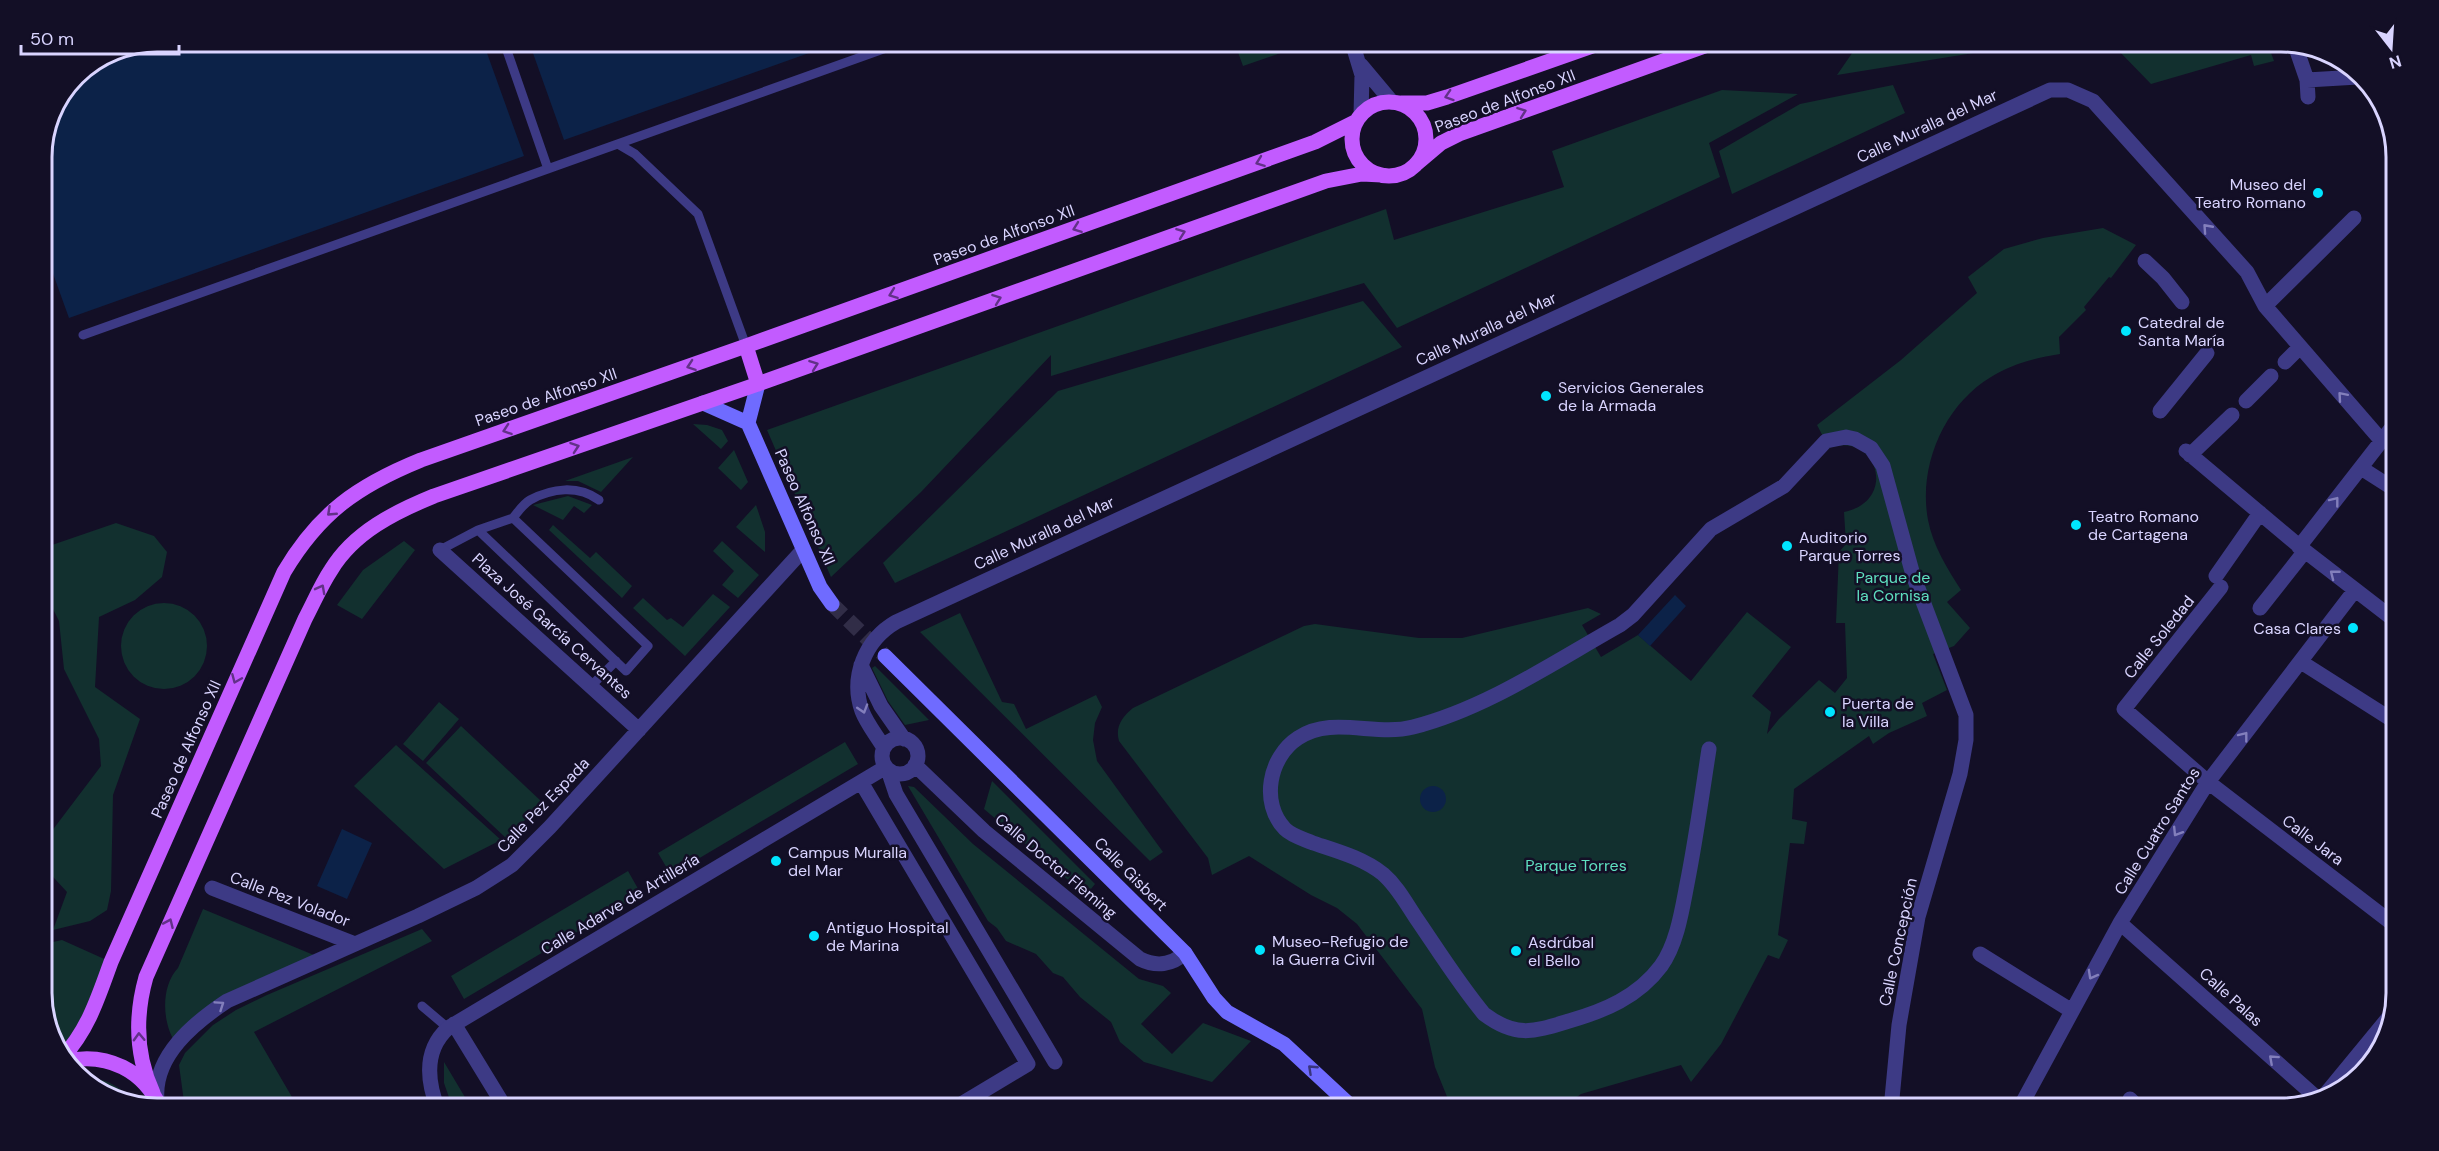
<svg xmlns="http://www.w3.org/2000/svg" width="2439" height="1151" viewBox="0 0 2439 1151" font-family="'DM Sans',sans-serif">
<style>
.green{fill:#12302f}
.water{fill:#0c2248}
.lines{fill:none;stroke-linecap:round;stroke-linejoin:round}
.secondary-tunnel{stroke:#312d47;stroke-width:15;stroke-dasharray:15 8;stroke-linecap:butt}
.lane{stroke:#3d3a85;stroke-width:9}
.street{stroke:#3d3a85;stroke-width:15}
.secondary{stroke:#6f6bff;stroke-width:15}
.primary{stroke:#c25bff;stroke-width:15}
.oneway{stroke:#623188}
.oneway2{stroke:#837fbc}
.oneway3{stroke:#38347d}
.poi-dot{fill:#00e5ff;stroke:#130f26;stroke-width:2}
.labels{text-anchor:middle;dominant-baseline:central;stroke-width:5;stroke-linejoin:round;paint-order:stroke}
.street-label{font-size:16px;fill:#d9d4ff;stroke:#130f26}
.poi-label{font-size:16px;fill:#d9d4ff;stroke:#130f26;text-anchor:start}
.park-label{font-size:16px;fill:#5fe0c0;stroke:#130f26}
.rim{fill:none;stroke:#d9d4ff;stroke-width:3}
</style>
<rect width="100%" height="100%" fill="#130f26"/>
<path class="green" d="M1241,42H1300L1301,46L1243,66L1235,44Z
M1878,42H2041L1837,75L1857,46Z
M2142,42H2267L2274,61L2254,66L2251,55L2151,84L2117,49Z
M1893,85L1905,113L1732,194L1719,151L1800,104Z
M1722,90L1798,94L1709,143L1720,177L1397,328L1364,283L1051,376V355L921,492L831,577L767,430L1386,209L1394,240L1564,187L1552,151Z
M2103,228L2136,245L2111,278L2109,277L2084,307L2086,310L2059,337L2060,354C2035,358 2012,364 1991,377C1944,405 1918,466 1928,520C1933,546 1947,568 1961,590L1947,602L1970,628L1954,646L1933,654L1947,690L1922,703L1927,716L1889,733L1873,744L1869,736L1794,789L1792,819L1807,822L1804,844L1790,843L1778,935L1788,940L1779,959L1768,955L1721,1044L1691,1082L1681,1065L1581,1094L1560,1109H1452L1435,1067L1422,1009L1357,924L1337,908L1311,895L1249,856L1212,875L1208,858L1119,741C1115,727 1122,717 1133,708L1304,626L1315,624L1419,638H1462L1588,608L1601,614L1582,625L1601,657L1638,635L1691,681L1747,612L1791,647L1752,696L1771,712L1767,734L1779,719L1819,680L1835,693L1847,678L1845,623H1836L1839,552L1846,544L1844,512C1898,501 1878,431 1829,448L1817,425L1901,360L1977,293L1968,277L2004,249L2043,238Z
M1363,301L1402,347L895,583L883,563L1058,391Z
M693,424L707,425L722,430L728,441L721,449Z
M734,450L748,482L741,490L718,468Z
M633,457L601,492L578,481H565Z
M568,496L592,505L584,513L574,506L563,520L533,505Z
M756,505L765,532V552L736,527Z
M116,523L154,536L167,552L162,577L135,600L99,617L95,687L140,719L113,795L111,891L107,910L90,921L53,930L67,892L42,865V844L101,766L99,739L64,669L59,621L44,591L52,545Z
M553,525L590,558L596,552L632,586L622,598L549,530Z
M404,541L415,550L362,619L337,605L363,570Z
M722,541L759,575L738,598L722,585L734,571L713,551Z
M713,594L730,607L685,656L633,608L643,598L667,620L671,618L683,627Z
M121 646a43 43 0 1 1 86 0a43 43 0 1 1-86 0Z
M960,613L1002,702L1014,704L1026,729L1096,695L1102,707L1095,723L1093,740L1097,761L1163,852L1150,861L920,632Z
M875,666L929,720L905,725L888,701L872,668Z
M439,702L459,719L423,761L403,744Z
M461,726L542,802L507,839L426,763Z
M845,742L858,764L671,875L658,853Z
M396,745L501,840L444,869L354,786Z
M992,781L1095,884L1086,895L984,809Z
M908,786L914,787L973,844L1139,979L1163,986L1171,993L1141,1024L1172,1054L1203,1023L1251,1041L1212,1082L1144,1062L1120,1042L1111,1022L1080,997L1063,977L1053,973L1036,954L1006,941L997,928L988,921Z
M628,871L641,894L464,999L451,976Z
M203,909L321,958L254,987L177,1045C162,1025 160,987 178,968Z
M422,929L432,941L254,1032L299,1109H185L179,1065L185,1053L213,1025L236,1010L267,995Z
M62,940L111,962L62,1058L42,1002V947L44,944Z
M444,1062L472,1109H453L444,1083Z
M85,1078C108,1078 122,1088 137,1105L113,1100Z"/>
<path class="water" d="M157,42H483L524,156L69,318L42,243V150L76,75L113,51Z
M529,42H840L564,140Z
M1675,595L1686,606L1650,646L1638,635Z
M1420 799a13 13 0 1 1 26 0a13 13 0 1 1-26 0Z
M342,829L372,843L347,899L317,886Z"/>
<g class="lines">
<path class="secondary-tunnel" d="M832,604L885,656"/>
<path class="lane" d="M504,42L548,169
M618,144L635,154L698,214L746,346
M83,335L903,42
M513,518L648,646L626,671L478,530Z
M513,518C518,512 523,504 530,500C552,488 578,485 599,500
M440,550L478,530
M591,686L616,661
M422,1006L448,1028"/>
<path class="street" d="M1352,42L1362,75L1361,115
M2295,45L2307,80L2308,97
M1361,65L1392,102
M2307,80L2358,77
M2145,261L2163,278L2182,302
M2265,306L2354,218
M2285,362L2300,347
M2246,401L2271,376
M2160,411L2207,353
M2186,451L2305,551L2397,622
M2190,455L2232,415
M2361,468L2397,491
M2299,547L2397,421
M440,550L639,730
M2216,576L2260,513
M2221,587L2124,709L2208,782L2397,927
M2260,608L2305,551
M2301,662L2397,723
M861,665L881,706L904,739
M882 756a18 18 0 1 1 36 0a18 18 0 1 1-36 0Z
M884,748C877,736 867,724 862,711C850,677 865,640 896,622L2050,90H2068L2093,101L2247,272L2265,306L2381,440
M1709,749C1702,794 1696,839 1687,884C1682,910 1677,944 1661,966C1638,997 1604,1011 1569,1021C1533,1032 1516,1038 1484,1014C1459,984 1438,950 1416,918C1406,903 1397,886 1383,874C1363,858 1337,851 1313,843C1304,839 1292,836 1285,829C1260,803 1269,757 1298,738C1332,715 1375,737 1413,727C1487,708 1554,662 1620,625L1633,615L1711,529L1784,486L1826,441L1846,437L1855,439L1871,448L1883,466L1913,575L1966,715V740L1960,774L1918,917L1899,1025L1891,1109
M915,765L984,831L1140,959C1156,967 1172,965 1185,953
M888,770L896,794L1055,1062
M861,782L1028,1064L953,1109
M212,888L355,944
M2120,923L2317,1098
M1980,954L2072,1011
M454,1024L506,1109
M2324,1096L2394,1011
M2130,1099L2140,1109
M157,1100C153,1056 194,1023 227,1001L418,916L476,888L512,865L550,827L803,550
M438,1109C427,1081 424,1050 448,1028L886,767
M2019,1109L2120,923L2208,782L2355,590"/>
<path class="secondary" d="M703,403L748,423
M748,423L820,587L832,604
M748,423L758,384
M885,656L1185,953L1214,998L1227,1012L1284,1044L1354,1109"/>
<path class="primary" d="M1352 139a37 37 0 1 1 74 0a37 37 0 1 1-74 0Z
M1401,103H1427L1447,97L1604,42
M1415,165L1441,143L1459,134L1716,42
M746,346L758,384
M62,1058C88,1030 98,998 111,962L284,572C319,513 357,486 421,460L746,346L1315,142L1357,121
M66,1061C107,1052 144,1070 161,1109
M153,1093C136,1056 135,1016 146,977L305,619C314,602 321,585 331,570C354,532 395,512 434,496L758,384L1326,181L1362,174L1382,175"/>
</g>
<defs><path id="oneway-chevron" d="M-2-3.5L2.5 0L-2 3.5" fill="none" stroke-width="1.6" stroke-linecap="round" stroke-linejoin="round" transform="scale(1.5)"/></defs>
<g class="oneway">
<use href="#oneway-chevron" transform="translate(1449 96) rotate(162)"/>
<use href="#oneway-chevron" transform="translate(1522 112) rotate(-20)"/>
<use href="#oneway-chevron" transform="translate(1260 162) rotate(160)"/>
<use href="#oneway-chevron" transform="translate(1077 228) rotate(160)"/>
<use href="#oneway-chevron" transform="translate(1181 233) rotate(-20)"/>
<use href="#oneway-chevron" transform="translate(893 294) rotate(160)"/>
<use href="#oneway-chevron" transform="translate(997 299) rotate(-20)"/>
<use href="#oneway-chevron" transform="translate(814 365) rotate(-20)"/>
<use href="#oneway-chevron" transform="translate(691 366) rotate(161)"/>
<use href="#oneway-chevron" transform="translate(507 430) rotate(161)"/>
<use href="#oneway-chevron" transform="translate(575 447) rotate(-19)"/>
<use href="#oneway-chevron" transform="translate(331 512) rotate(137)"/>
<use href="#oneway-chevron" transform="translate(321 589) rotate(-62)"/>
<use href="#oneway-chevron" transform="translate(236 679) rotate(113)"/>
<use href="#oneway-chevron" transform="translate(169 923) rotate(-66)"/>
<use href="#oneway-chevron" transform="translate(139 1037) rotate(-92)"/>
</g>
<g class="oneway2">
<use href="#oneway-chevron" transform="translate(2207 228) rotate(-132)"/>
<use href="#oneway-chevron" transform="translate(2342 396) rotate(-131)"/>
<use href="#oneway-chevron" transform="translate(2335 501) rotate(-52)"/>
<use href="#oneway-chevron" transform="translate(2334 574) rotate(-142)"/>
<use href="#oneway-chevron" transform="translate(863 709) rotate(73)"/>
<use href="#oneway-chevron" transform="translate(2244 736) rotate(-52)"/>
<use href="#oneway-chevron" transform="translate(2177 832) rotate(122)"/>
<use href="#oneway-chevron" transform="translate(2092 975) rotate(119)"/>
<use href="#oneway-chevron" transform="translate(220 1005) rotate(-34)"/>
<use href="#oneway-chevron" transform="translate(2273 1059) rotate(-138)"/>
</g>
<use class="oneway3" href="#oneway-chevron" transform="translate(1312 1069) rotate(-137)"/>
<g class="poi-dot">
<circle cx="2318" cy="193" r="6"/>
<circle cx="2126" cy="331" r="6"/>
<circle cx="1546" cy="396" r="6"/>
<circle cx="2076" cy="525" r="6"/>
<circle cx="1787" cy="546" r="6"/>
<circle cx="2353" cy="628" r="6"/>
<circle cx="1830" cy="712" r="6"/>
<circle cx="776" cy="861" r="6"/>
<circle cx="814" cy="936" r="6"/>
<circle cx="1260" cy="950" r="6"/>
<circle cx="1516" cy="951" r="6"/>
</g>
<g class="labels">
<g class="street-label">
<text transform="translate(1505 101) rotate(-21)">Paseo de Alfonso XII</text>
<text transform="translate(1927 126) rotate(-25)">Calle Muralla del Mar</text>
<text transform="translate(1004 235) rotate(-20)">Paseo de Alfonso XII</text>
<text transform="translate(1486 329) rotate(-25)">Calle Muralla del Mar</text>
<text transform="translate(546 397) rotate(-19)">Paseo de Alfonso XII</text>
<text transform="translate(805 507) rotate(66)">Paseo Alfonso XII</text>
<text transform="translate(1044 533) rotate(-25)">Calle Muralla del Mar</text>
<text transform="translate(552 626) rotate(42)">Plaza José García Cervantes</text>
<text transform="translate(2159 637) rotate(-51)">Calle Soledad</text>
<text transform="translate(186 749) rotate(-66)">Paseo de Alfonso XII</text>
<text transform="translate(543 805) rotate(-46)">Calle Pez Espada</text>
<text transform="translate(2157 831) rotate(-58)">Calle Cuatro Santos</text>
<text transform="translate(2313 840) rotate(37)">Calle Jara</text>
<text transform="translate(1056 866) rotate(40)">Calle Doctor Fleming</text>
<text transform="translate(1131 874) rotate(45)">Calle Gisbert</text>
<text transform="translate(290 899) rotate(21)">Calle Pez Volador</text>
<text transform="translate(620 904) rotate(-31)">Calle Adarve de Artillería</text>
<text transform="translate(1898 942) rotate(-78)">Calle Concepción</text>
<text transform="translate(2231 997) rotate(42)">Calle Palas</text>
</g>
<g class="poi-label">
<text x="2306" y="184" text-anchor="end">Museo del<tspan x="2306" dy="18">Teatro Romano</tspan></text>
<text x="2138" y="322">Catedral de<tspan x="2138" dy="18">Santa María</tspan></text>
<text x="1558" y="387">Servicios Generales<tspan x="1558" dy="18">de la Armada</tspan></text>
<text x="2088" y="516">Teatro Romano<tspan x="2088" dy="18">de Cartagena</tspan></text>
<text x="1799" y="537">Auditorio<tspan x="1799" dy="18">Parque Torres</tspan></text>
<text x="2341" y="628" text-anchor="end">Casa Clares</text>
<text x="1842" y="703">Puerta de<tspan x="1842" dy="18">la Villa</tspan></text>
<text x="788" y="852">Campus Muralla<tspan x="788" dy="18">del Mar</tspan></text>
<text x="826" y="927">Antiguo Hospital<tspan x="826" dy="18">de Marina</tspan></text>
<text x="1272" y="941">Museo-Refugio de<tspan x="1272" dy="18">la Guerra Civil</tspan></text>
<text x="1528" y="942">Asdrúbal<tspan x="1528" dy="18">el Bello</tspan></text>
</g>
<g class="park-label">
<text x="1893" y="577">Parque de<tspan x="1893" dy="18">la Cornisa</tspan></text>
<text x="1576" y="865">Parque Torres</text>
</g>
</g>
<path d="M0 0H2439V1151H0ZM157 52H2281A105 105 0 0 1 2386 157V993A105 105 0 0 1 2281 1098H157A105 105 0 0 1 52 993V157A105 105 0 0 1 157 52Z" fill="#130f26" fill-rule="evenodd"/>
<path class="rim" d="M157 52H2281A105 105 0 0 1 2386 157V993A105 105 0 0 1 2281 1098H157A105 105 0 0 1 52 993V157A105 105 0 0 1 157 52Z"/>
<g transform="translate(2391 48) rotate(163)" stroke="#130f26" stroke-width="4.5" paint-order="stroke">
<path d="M0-4.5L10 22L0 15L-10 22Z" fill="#d9d4ff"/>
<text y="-9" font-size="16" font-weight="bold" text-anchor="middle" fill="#d9d4ff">N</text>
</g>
<path d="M21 45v9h158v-9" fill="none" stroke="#d9d4ff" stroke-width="3"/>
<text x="30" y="45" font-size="18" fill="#d9d4ff" stroke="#130f26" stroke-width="4.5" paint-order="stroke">50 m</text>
</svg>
